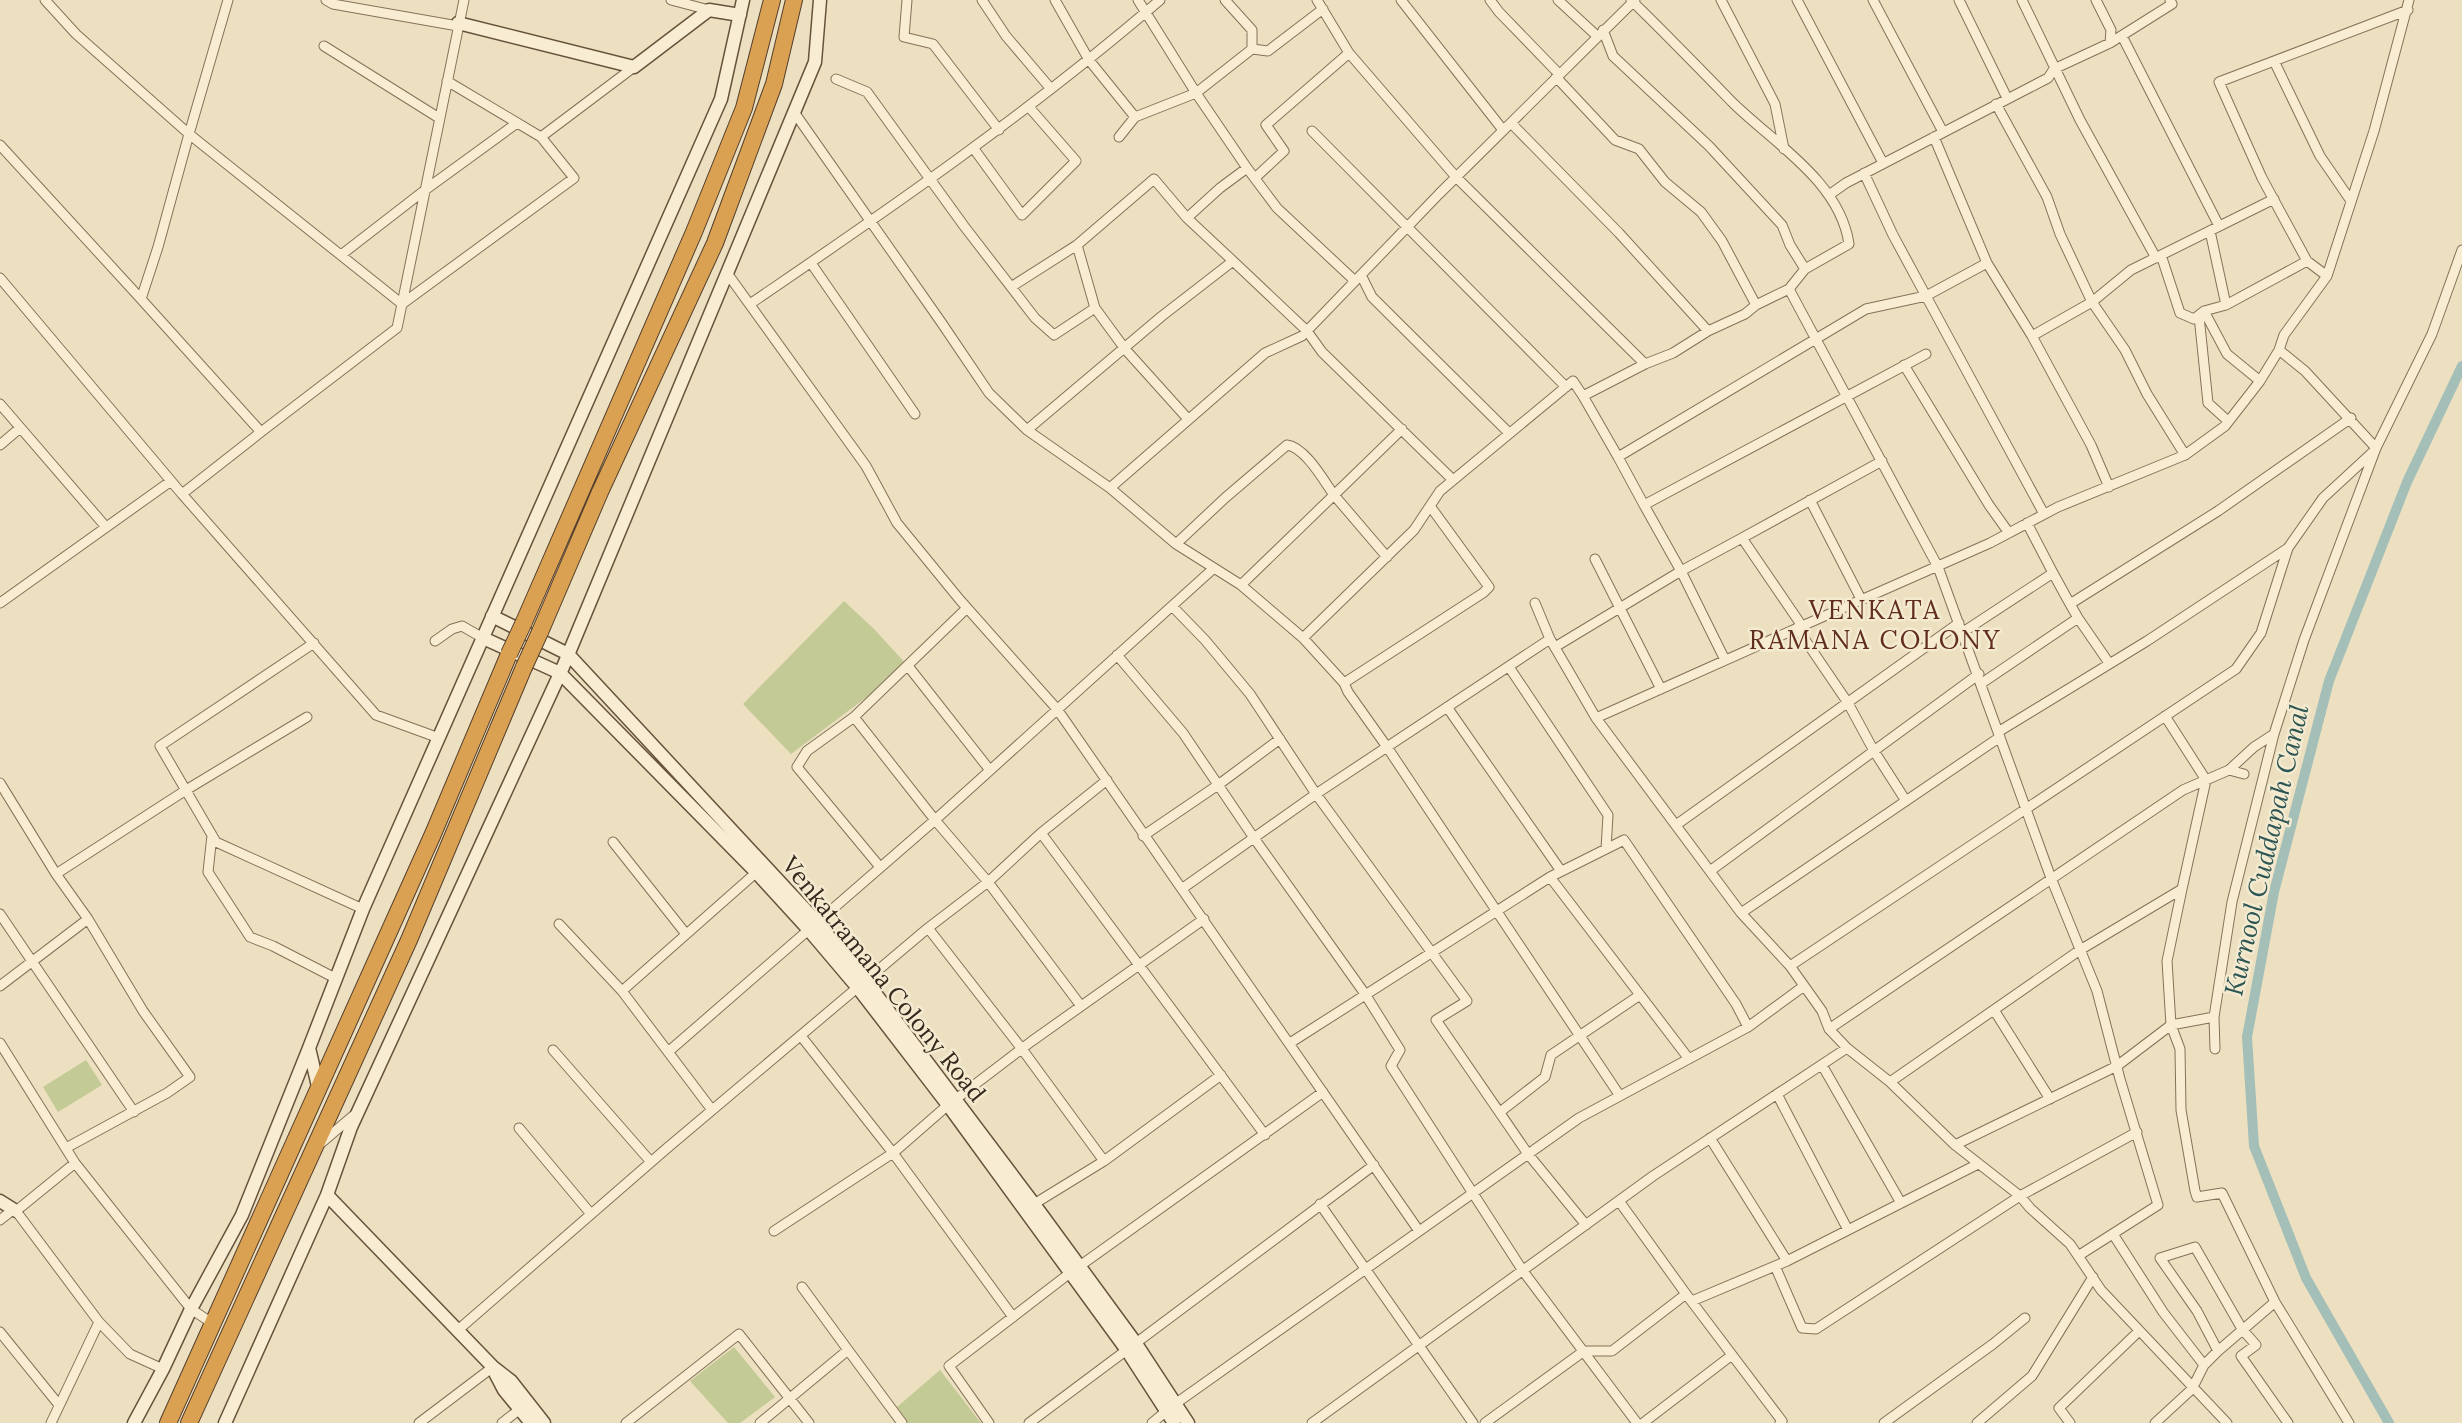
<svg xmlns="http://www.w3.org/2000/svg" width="2462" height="1423" viewBox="0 0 2462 1423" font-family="Lora,serif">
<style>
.green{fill:#c3ca95}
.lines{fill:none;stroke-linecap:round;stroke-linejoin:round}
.canal{stroke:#a3bfb7;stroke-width:10}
.street-casing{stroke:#857159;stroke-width:11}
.secondary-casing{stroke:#67523c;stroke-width:15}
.highway-casing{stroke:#533f2d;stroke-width:18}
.street{stroke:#f8edd3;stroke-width:9}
.secondary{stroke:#f8edd3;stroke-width:12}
.highway{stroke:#dba152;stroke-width:16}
.highway-bridge-casing{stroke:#533f2d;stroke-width:18;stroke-linecap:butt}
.highway-bridge{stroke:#dba152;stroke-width:16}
.labels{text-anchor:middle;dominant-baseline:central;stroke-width:5;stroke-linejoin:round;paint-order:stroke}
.street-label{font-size:24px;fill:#35291d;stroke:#f4ead0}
.neighbourhood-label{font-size:26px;letter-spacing:2px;fill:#612d1d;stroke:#f4ead0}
.water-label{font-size:26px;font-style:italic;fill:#2c5553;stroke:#f4ead0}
</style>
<rect width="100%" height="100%" fill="#ece0c1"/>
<path class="green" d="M844,601L874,629L908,666L791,754L743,704Z
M86,1060L102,1085L58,1112L43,1087Z
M734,1347L775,1397L740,1423H728L690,1381Z
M940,1370L981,1423H908L897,1407Z"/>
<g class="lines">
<path class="canal" d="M2389,1423L2306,1278L2254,1146L2247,1037L2274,892L2329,681L2407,482L2462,366"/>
<defs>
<path id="street" d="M45,0L76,34L189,134L158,247L141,299L261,432L182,494L376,715L439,738
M228,0L189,134L402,304L464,0
M326,0L333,4L458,26
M671,0L709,10
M907,0L904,37L933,44L999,130
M982,0L1006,36L1051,89
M1055,0L1089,60L1135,117L1119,137
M1138,0L1196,93L1252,49L1268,51L1323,9
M1225,0L1252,30V49
M1317,0L1349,53
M1401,0L1503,130
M1490,0L1499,12L1559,74
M1558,0L1597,36
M1631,0C1666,34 1699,68 1733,103C1775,144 1840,182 1849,244L1805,269
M1721,0L1775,104L1784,149
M1797,0L1883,163
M1873,0L1943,132
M1959,0L2007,98
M2022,0L2080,120L2156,258
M2096,0L2111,30L2110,43
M1603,30L1613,56L1709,146L1782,225L1790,245L1805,269L1789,289
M2122,36L2219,226
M324,46L439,118
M2274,61L2320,156L2351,201
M1556,77L1615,140L1639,149L1665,182L1701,212L1722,241L1756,305
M836,79L867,92L964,226L1035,318L1054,335L1095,308
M1996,104L2047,197L2060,234L2092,302L2125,350L2147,394L2185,455
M794,112L941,322L989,393L1027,430L1110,488L1265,353L1302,336L1439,194L1635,0
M1135,117L1196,93L1247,168
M1511,123L1619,233L1708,331
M1312,131L1566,387
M541,137L634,67
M1934,137L1987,263L2032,336L2092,302L2131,270L2274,199
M0,145L141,299
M974,149L1022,215L1076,161L1029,107
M1864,173L1893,235L1926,296L1987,263
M1255,178L1284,151L1266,125L1349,53L1456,177L1645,364
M1829,195L1846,183L2048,78L2054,69L2110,43L2172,4L2170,0
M1187,218L1233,261
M341,255L425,190L517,123
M2161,255L2180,313L2194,319L2204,311L2226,305L2210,231
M811,263L915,414
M727,273L866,466L897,523L960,600L1057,709L1419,1231
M1361,275L1372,297L1509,433
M2327,276L2307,261L2262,178L2219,82L2408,10
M0,278L182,494
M1011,287L1077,245
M750,304C891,208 1031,111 1160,0
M2226,305L2307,261
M2204,311L2227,354L2260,381
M2199,316L2208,403L2228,421
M2032,336L2091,445L2109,487
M2279,350L2305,371L2376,448
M1904,365L1989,505L2009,533
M0,404L106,527
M1188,419L1125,349L1095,308L1077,245L1154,179L1187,218L1220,188L1247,168L1277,208L1355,281
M1027,430L1162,316L1233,261L1307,331L1322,352L1453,480
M261,432L397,328L402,304L574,178L541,137L447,81
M0,445L20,428
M1618,457L1644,505
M1110,488L1176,544L1241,585L1303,638L1344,683L1348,692L1387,747L1620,1096
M1810,500L1861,599
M2044,514L1926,296L1866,309L1618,457L1583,396L1645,364L1673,353L1708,331L1745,314L1756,305L1789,289L1938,567L2051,878L2097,991L2120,1079L2158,1205L2078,1256
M1176,544L1225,498L1287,445C1305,447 1324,481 1334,495L1402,429
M1595,559L1661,689
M2053,573L2070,604
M1241,585L1334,495L1387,557
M0,603L171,481
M1535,603L1550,639L1596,718L1741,913L1790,966L1822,1011L1829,1029L1847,1048L1890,1082L1955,1145L2020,1196L2030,1208L2070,1244L2101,1290L2227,1423
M1172,606L1205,640L1250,694L1316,794L1467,1001L1436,1020L1528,1154L1586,1225
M2078,618L2109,663
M1802,626L1990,543L2058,507L2185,455L2225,426L2260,381L2279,350L2284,335L2327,276L2374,131L2409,0
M1797,628L1848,703L1874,751L1906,801
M1963,632L2053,573L2027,523
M1303,638L1414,530L1440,491L1573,381L1583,396
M435,641L452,629L462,626L483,638
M314,643L160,746L216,842L363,909
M1555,647L1681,571L1644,505L1926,354
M1117,655L1183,733L1254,838L1365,994L1400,1050L1391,1066L1523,1271L1637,1423
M1725,660L1681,571L1742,538
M908,666L989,769
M1509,667L1608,815L1606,849
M1344,683L1483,593L1489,587L1430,506
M1982,683L2078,618L2070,604L2218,511L2351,418
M1447,707L1561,871
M854,717L935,820L988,882L1081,1006
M1596,718L1802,626L1742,538L1882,461
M1998,732L2147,641L2288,548L2323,498L2375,450
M2229,770L2254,747L2274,734
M0,783L56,874L88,919L0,986
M1676,825L1959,623
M1041,833L1265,1135
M212,835L208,872L250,937L273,946L337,979
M1143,836L1218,785L1280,739
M613,842L686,934
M880,867L797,767L807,751L854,717L967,608
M1710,871L1979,674
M56,874L186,790L307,717
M1183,888L1316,794L1550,639
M1741,913L2000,737
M0,914L134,1112
M559,924L622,991L712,1110
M928,928L1022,1049L1104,1161
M1790,966L2236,669L2261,633L2288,548
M622,991L759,870
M1994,1010L2050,1099
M2214,1017L2171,1025L2180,1049L2181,1110L2195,1191L2197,1197L2222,1193L2275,1302L2349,1423
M1829,1029L2183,790L2229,770L2244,774
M801,1036L893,1153L1013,1317
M0,1043L75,1163
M1290,1043L1550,877
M2215,1049L2214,1017L2232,902L2274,734L2304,640L2376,448L2432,334L2462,250
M553,1050L651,1162
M668,1052L935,820L1214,568
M1689,1059L1550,877L1624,840L1736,1004L1748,1027
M1822,1065L1901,1203
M1890,1082L2080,950L2182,889L2206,780L2165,716
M1777,1094L1848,1230
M1500,1112L1545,1077L1551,1055L1640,995
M519,1128L591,1214
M1710,1138L1787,1261L1978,1164
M321,1143L353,1116
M1955,1145L2117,1066L2171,1025L2167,961L2182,889
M66,1148L167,1093L190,1077L143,1011L88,919
M1034,1204L1104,1161L1221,1075
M1320,1204L1473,1423
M0,1220L14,1209
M774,1231L893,1153L948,1105L1032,1041L1204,919
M2113,1234L2163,1312L2204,1365
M1775,1266L1802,1328L1816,1329L2020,1196L2137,1132
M802,1287L848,1350
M1686,1294L1782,1421L1780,1423
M1692,1301L1787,1261
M99,1322L130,1354L163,1369
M458,1330L666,1149L928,928L988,882L1041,833L1107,780
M0,1332L59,1405
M2218,1351L2197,1311L2160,1258L2195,1247L2242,1329L2256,1345L2241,1356L2288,1423
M51,1423L99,1322L16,1211L75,1163L191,1309L212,1323
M419,1423L493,1367
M502,1423L520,1409
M626,1423L739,1334L809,1423
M760,1423L848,1350L902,1423
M989,1423L949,1366L1070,1273L1323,1092
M1029,1423L1374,1165
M1152,1423L1175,1404L1579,1118L1748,1027L1804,986
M1312,1423L1653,1176L1847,1048
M1485,1423L1584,1351H1612L1686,1294L1619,1201
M1643,1423L1732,1355
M1884,1423L1993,1344L2025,1318
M1977,1423L2032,1376L2093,1277
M2070,1423L2059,1408L2139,1331
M2155,1423L2192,1389L2204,1365L2218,1351L2275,1302"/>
<path id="secondary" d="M458,23L634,67L709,10L740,15
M492,616L568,654L816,921L866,981L1034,1204L1135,1342L1188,1423
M483,638L560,673L756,872L808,929L858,988L948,1105L1126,1349L1174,1423
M318,1086L309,1048L363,909L721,99L743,0
M327,1195L493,1367L511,1381L544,1423
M0,1201L16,1211
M494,1371L504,1390L531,1423
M134,1423L163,1369L191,1309L242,1215L309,1048
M225,1423L327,1195L351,1127L563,667L815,62L820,0"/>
<path id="highway" d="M524,622L694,232L744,108L772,0
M540,632L600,492L715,243L774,84L794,0
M168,1423L433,834L509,654
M189,1423L409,940L524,667"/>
</defs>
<use href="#street" class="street-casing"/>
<use href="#secondary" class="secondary-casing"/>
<use href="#highway" class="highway-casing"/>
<use href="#street" class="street"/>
<use href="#secondary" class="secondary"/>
<use href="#highway" class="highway"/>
<defs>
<path id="highway-bridge" d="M509,654L524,622
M524,667L540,632"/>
</defs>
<use href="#highway-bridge" class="highway-bridge-casing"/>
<use href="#highway-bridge" class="highway-bridge"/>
</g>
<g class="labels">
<g class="street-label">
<text transform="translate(884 979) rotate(51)">Venkatramana Colony Road</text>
</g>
<g class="neighbourhood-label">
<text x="1875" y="609">VENKATA<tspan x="1875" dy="30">RAMANA COLONY</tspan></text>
</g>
<g class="water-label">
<text transform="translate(2266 850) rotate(-77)">Kurnool Cuddapah Canal</text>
</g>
</g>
</svg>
